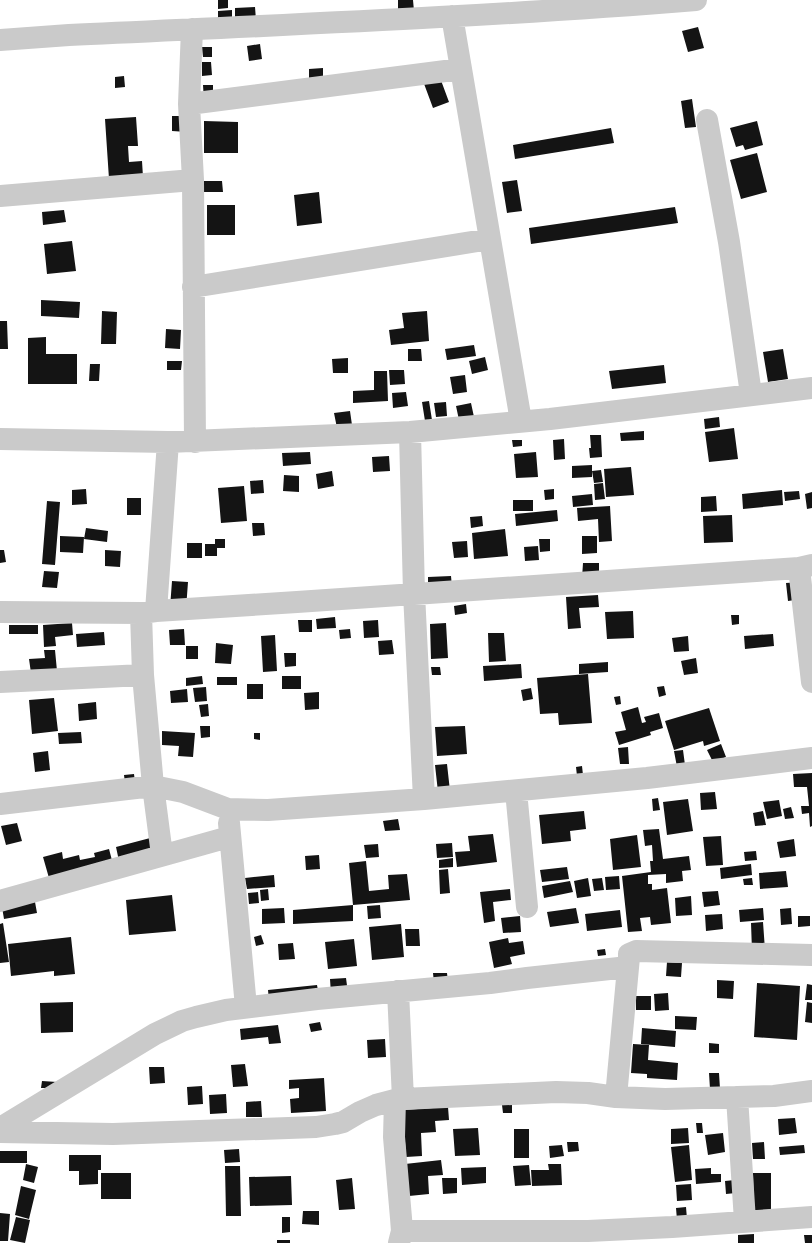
<svg xmlns="http://www.w3.org/2000/svg" width="812" height="1243" viewBox="0 0 812 1243" font-family="'Archivo Narrow',sans-serif">
<style>
.building{fill:#141414}
.lines{fill:none;stroke-linecap:round;stroke-linejoin:round}
.street{stroke:#cacaca;stroke-width:22}
</style>
<rect width="100%" height="100%" fill="#fff"/>
<path class="building" d="M218,0H228V8L218,9Z
M398,0H413L414,11L398,12Z
M255,7L256,20L235,21V8Z
M232,10V21L218,22V11Z
M698,27L704,48L688,52L682,31Z
M260,44L262,59L249,61L247,46Z
M202,47H212V57H203Z
M202,62H211L212,75L202,76Z
M323,68V81L309,82V69Z
M439,75L449,102L433,108L423,81Z
M124,76L125,87L115,88V77Z
M203,85H213V93L204,101Z
M692,99L696,127L685,128L681,101Z
M172,116H188L187,132L172,131Z
M136,117L138,146H128L129,162L142,161L143,177L109,179L105,119Z
M204,121L238,122V153H204Z
M757,121L763,145L745,150L743,145L736,147L730,128Z
M611,128L614,143L515,159L513,145Z
M757,153L767,192L741,199L730,160Z
M517,180L522,211L507,213L502,182Z
M204,181H222L223,192H204Z
M319,192L322,223L297,226L294,195Z
M207,205H235V235H207Z
M675,207L678,223L531,244L529,228Z
M64,210L66,222L43,225L42,212Z
M72,241L76,271L47,274L44,244Z
M41,300L80,302L79,318L41,316Z
M102,311L117,312L116,344H101Z
M427,311L429,341L391,345L389,330L404,328L402,313Z
M0,321H7L8,349H0Z
M166,329L181,330L180,349L165,348Z
M46,337V354H77V384H28V338Z
M474,345L476,356L447,360L445,349Z
M408,349H421L422,361H408Z
M783,349L788,379L768,382L763,352Z
M485,357L488,370L472,374L469,361Z
M348,358V373H333L332,359Z
M167,361H182L181,370H167Z
M90,364H100L99,381H89Z
M664,365L666,383L612,389L609,371Z
M389,370H404L405,384L390,385Z
M374,371H387L388,401L353,403V391L374,390Z
M465,375L467,392L453,394L450,377Z
M406,392L408,406L393,408L392,393Z
M429,401L432,420L425,421L422,402Z
M446,402L447,416L436,417L434,403Z
M471,403L474,417L459,420L456,406Z
M350,411L352,425L337,428L334,413Z
M719,417L720,427L705,429L704,419Z
M734,428L738,459L709,462L705,432Z
M644,431V440L621,441L620,433Z
M590,435H601L602,457L590,458L589,448H591Z
M564,439L565,459L554,460L553,440Z
M512,440H522V446L513,447Z
M310,452L311,464L283,466L282,453Z
M536,452L538,477L516,478L514,454Z
M389,456L390,471L373,472L372,457Z
M592,465V477L572,478V466Z
M631,467L634,495L606,497L604,469Z
M601,470L603,482L594,483L592,471Z
M332,471L334,486L318,489L316,474Z
M284,475L299,476V492L283,491Z
M263,480L264,493L251,494L250,481Z
M603,483L605,499L595,500L594,484Z
M244,486L247,521L221,523L218,488Z
M86,489L87,504L72,505V490Z
M554,489V499L545,500L544,490Z
M782,490L783,505L743,509L742,494Z
M799,491L800,499L785,501L784,492Z
M812,492V508L807,509L805,494Z
M592,494L593,505L573,507L572,496Z
M716,496L717,511L701,512V497Z
M127,498H141V515H127Z
M513,500H533V511H513Z
M47,501L60,502L55,565L42,564Z
M610,506L612,541L599,542L598,519L578,521L577,508Z
M557,510L558,521L516,526L515,514Z
M732,515L733,542L704,543L703,516Z
M482,516L483,526L471,528L470,517Z
M252,523H264L265,535L253,536Z
M86,528L108,531L107,542L84,539Z
M505,529L508,556L474,559L472,533Z
M60,536L84,537L83,553L60,552Z
M582,536H597V553L582,554Z
M215,539H225V548H217V556H205V544H215Z
M539,539H550V551L540,552Z
M467,541L468,557L454,558L452,542Z
M187,543H202V558H187Z
M538,546L539,560L525,561L524,547Z
M0,550H4L6,562L0,563Z
M105,550L121,551L120,567L105,566Z
M583,563H599V578H582Z
M44,571L59,572L57,588L42,587Z
M451,576L452,587L428,588V577Z
M172,581L188,582L186,609L170,608Z
M800,582L802,599L788,601L786,583Z
M598,595L599,607L579,608L581,628L568,629L566,597Z
M466,604L467,613L455,615L454,606Z
M633,611L634,638L607,639L605,612Z
M731,615H739V624L732,625Z
M335,617L336,628L317,629L316,619Z
M298,620H312V632H299Z
M378,620L379,637L364,638L363,621Z
M72,623L73,635L55,637L56,646L44,647L43,625Z
M446,623L448,658L431,659L430,624Z
M9,625H38V634H9Z
M184,629L185,645H170L169,630Z
M350,629L351,638L340,639L339,630Z
M104,632L105,645L77,647L76,634Z
M488,633H504L506,661L489,662Z
M773,634L774,646L745,649L744,636Z
M275,635L277,671L263,672L261,636Z
M688,636L689,651L674,652L672,638Z
M392,640L394,654L379,655L378,641Z
M216,643L233,645L231,664L215,663Z
M186,646H198V659H186Z
M44,650H55L57,671L31,673L29,659L45,658Z
M284,653H296V666L285,667Z
M696,658L698,673L684,675L681,661Z
M608,662V672L579,674V664Z
M521,664L522,678L484,681L483,666Z
M431,667H440L441,675H432Z
M588,674L592,723L559,725L558,713L540,714L537,678Z
M202,676L203,684L186,686V678Z
M282,676H301V689H282Z
M217,677H237V685H217Z
M247,684H263V699H247Z
M664,686L666,695L659,697L657,687Z
M206,687L207,701L195,702L193,688Z
M531,688L533,699L523,701L521,690Z
M187,689L188,702L171,703L170,691Z
M319,692V709L305,710L304,693Z
M620,696L621,704L616,705L614,697Z
M54,698L58,731L32,734L29,700Z
M96,702L97,719L79,721L78,704Z
M208,704L209,716L201,717L199,705Z
M638,707L642,723L646,722L644,717L659,713L663,728L650,732L651,735L619,745L615,732L626,730L621,712Z
M709,708L720,741L704,746L703,741L674,750L665,721Z
M200,726H210V737L201,738Z
M465,726L467,754L437,756L435,727Z
M162,731L195,733L193,757L178,756L179,746L162,745Z
M81,732L82,743L59,744L58,733Z
M254,733H260V740L254,739Z
M721,744L726,757L713,762L707,750Z
M628,747L629,764H620L618,748Z
M683,750L685,765L677,767L674,751Z
M48,751L50,770L35,772L33,753Z
M447,764L450,791L438,792L435,765Z
M582,766L583,775L577,776L576,767Z
M812,773V826L810,827L809,813L802,814L801,806H809L807,787H794L793,774Z
M134,774L135,782L125,783L124,775Z
M715,792L717,809L701,810L700,793Z
M658,798L660,810L653,811L652,799Z
M688,799L693,831L667,835L663,802Z
M779,800L782,816L767,819L763,802Z
M791,807L794,818L785,819L783,809Z
M584,811L586,829L570,831L571,841L542,844L539,815Z
M763,811L766,825L755,826L753,813Z
M398,819L400,830L385,831L383,821Z
M17,823L22,841L6,845L1,826Z
M659,829L663,859L689,856L691,870L682,871L683,881L666,883V874L648,875V884H652V890L667,888L671,923L651,925L650,917L640,918L642,931L628,932L622,876L651,872L650,861H653L652,845L645,846L643,830Z
M493,834L497,862L457,867L455,852L470,851L468,836Z
M637,835L641,867L613,870L610,839Z
M721,836L723,865L706,866L703,837Z
M154,837L158,851L119,861L116,847Z
M794,839L796,856L780,858L777,842Z
M452,843L453,857L437,858L436,844Z
M378,844L379,857L366,858L364,845Z
M109,849L114,868L51,885L43,857L62,852L63,859L79,855L80,860L95,857L94,853Z
M756,851L757,860L745,861L744,852Z
M319,855L320,869L306,870L305,856Z
M453,858V867L439,868V860Z
M366,861L369,891L389,889L388,875L407,874L410,900L353,905L349,863Z
M751,864L752,875L721,879L720,868Z
M567,867L569,879L542,882L540,870Z
M448,869L450,893L440,894L439,870Z
M786,871L788,887L760,889L759,873Z
M274,875L275,887L247,889L245,878Z
M619,876L620,889L606,890L605,877Z
M588,878L591,896L577,898L574,881Z
M602,878L604,890L594,891L592,879Z
M752,878L753,885H744L743,879Z
M570,881L573,892L544,898L542,886Z
M268,889L269,900L261,901L260,890Z
M510,889L511,900L493,902L495,921L484,923L480,892Z
M718,891L720,905L704,907L702,892Z
M258,892L259,903L249,904L248,893Z
M172,895L176,931L129,935L126,900Z
M691,896L692,915L676,916L675,898Z
M35,902L37,913L4,919L2,907Z
M353,905V921L293,924V910Z
M380,905L381,918L368,919L367,906Z
M284,908L285,923L262,924V909Z
M576,908L579,923L550,927L547,912Z
M763,908L764,920L740,922L739,910Z
M791,908L792,924L781,925L780,909Z
M620,910L622,927L587,931L585,914Z
M722,914L723,929L706,931L705,915Z
M520,916L521,932L503,933L501,918Z
M798,916H810V926L798,927Z
M763,922L765,950L752,951L751,923Z
M3,923L9,962L0,963V924Z
M401,924L404,957L372,960L369,927Z
M405,929H419L420,946H406Z
M261,935L264,944L256,946L254,937Z
M71,937L75,974L54,976V971L11,976L8,944Z
M508,938L509,943L523,941L525,954L510,957L512,964L494,968L489,942Z
M354,939L357,966L328,969L325,942Z
M293,943L295,959L279,960L278,944Z
M605,949L606,955L598,956L597,950Z
M667,962L682,963L681,977L666,976Z
M433,973H447L448,982L434,983Z
M346,978L348,993L331,994L330,979Z
M717,980L734,981L733,999L717,998Z
M757,983L800,986L797,1040L754,1037Z
M807,984L812,985V1000H805Z
M317,985L319,996L269,1001L268,990Z
M668,993L669,1010L655,1011L654,994Z
M636,996H651V1010H636Z
M73,1002V1032L41,1033L40,1003Z
M807,1002L812,1003V1023L805,1022Z
M675,1016L697,1017L696,1030L675,1029Z
M320,1022L322,1030L311,1032L309,1024Z
M278,1025L281,1043L269,1044L268,1037L241,1040L240,1029Z
M642,1028L676,1031L675,1047L641,1044Z
M385,1039L386,1057L368,1058L367,1040Z
M709,1043L719,1044V1053H709Z
M633,1044L649,1045L648,1060L678,1063L677,1080L647,1078V1074L631,1073Z
M245,1064L248,1086L233,1087L231,1065Z
M149,1067H164L165,1083L150,1084Z
M709,1073H719L720,1089H710Z
M324,1078L326,1111L291,1113L290,1099L299,1098V1088L289,1089V1080Z
M42,1081L57,1082V1088H41Z
M202,1086L203,1104L188,1105L187,1087Z
M226,1094L227,1113L210,1114L209,1095Z
M261,1101L262,1117H246V1102Z
M502,1105H512V1113H503Z
M448,1107L449,1120L435,1121L436,1132L421,1133L422,1156L406,1157L403,1110Z
M795,1118L797,1133L779,1135L778,1119Z
M696,1123H702L703,1133H697Z
M478,1128L480,1155L455,1156L453,1129Z
M688,1128L689,1143L671,1144V1129Z
M514,1129H529V1158H514Z
M723,1133L725,1152L708,1155L705,1135Z
M567,1142H578L579,1151L568,1152Z
M764,1142L765,1159H753L752,1143Z
M562,1145L564,1156L550,1158L549,1146Z
M689,1145L692,1180L675,1182L671,1147Z
M804,1145L805,1153L780,1155L779,1147Z
M239,1149L240,1162L225,1163L224,1150Z
M0,1151H27V1163H0Z
M69,1155H101V1170H98V1184L79,1185V1171H69Z
M441,1160L443,1175L428,1176L429,1194L409,1196L405,1164Z
M26,1164L38,1167L34,1183L23,1180Z
M548,1164H561L562,1185L532,1186L531,1170H549Z
M529,1165L531,1185L515,1186L513,1166Z
M225,1166H240L241,1216H226Z
M486,1167V1183L462,1185L461,1168Z
M711,1168V1174H721V1182L696,1184L695,1169Z
M101,1173H131V1199H101Z
M753,1173H771V1213H754Z
M291,1176L292,1205L250,1206L249,1177Z
M352,1178L355,1209L339,1210L336,1180Z
M442,1178H457V1193L443,1194Z
M735,1180L736,1193L726,1194L725,1181Z
M691,1184L692,1200L677,1201L676,1185Z
M21,1186L36,1190L29,1219L15,1215Z
M686,1207L687,1219L677,1220L676,1208Z
M303,1211H319V1225L302,1224Z
M0,1213L10,1214L8,1241H0Z
M16,1217L30,1220L25,1243L10,1240Z
M282,1217H290V1232L282,1233Z
M754,1234V1243H738V1235Z
M804,1235H812V1243H805Z
M277,1240H290V1243H277Z"/>
<g class="lines">
<path class="street" d="M452,16L521,421
M192,29L189,104L193,180L195,442
M0,40L69,35C278,25 487,17 696,0
M189,104L461,69
M707,120L729,242L751,394
M0,196L193,180
M193,287L490,239
M410,432L414,593L424,799
M0,439L168,442L410,432L550,419L812,388
M799,568L812,682
M156,611L168,442
M0,612L141,613L156,611L297,602L799,568L812,565
M141,613L143,675L153,786L162,855
M0,682L143,675
M516,791L527,907
M0,804L153,786L183,792L228,809L268,810L424,799L647,778L812,758
M229,823L246,1007
M0,901L229,837
M398,991L403,1099
M616,1097L629,957V954L636,951L812,955
M737,1097L745,1221
M395,1100L394,1137L401,1218L402,1231L399,1243
M0,1128L155,1034L182,1021L196,1017L226,1010L317,999L490,983L527,978L628,967
M0,1132L113,1134L316,1127L335,1124L343,1122L360,1112L376,1105L395,1100L403,1099L556,1092L588,1093L616,1097L665,1099L774,1096L812,1091
M402,1231H588L672,1227L812,1217"/>
</g>
</svg>
